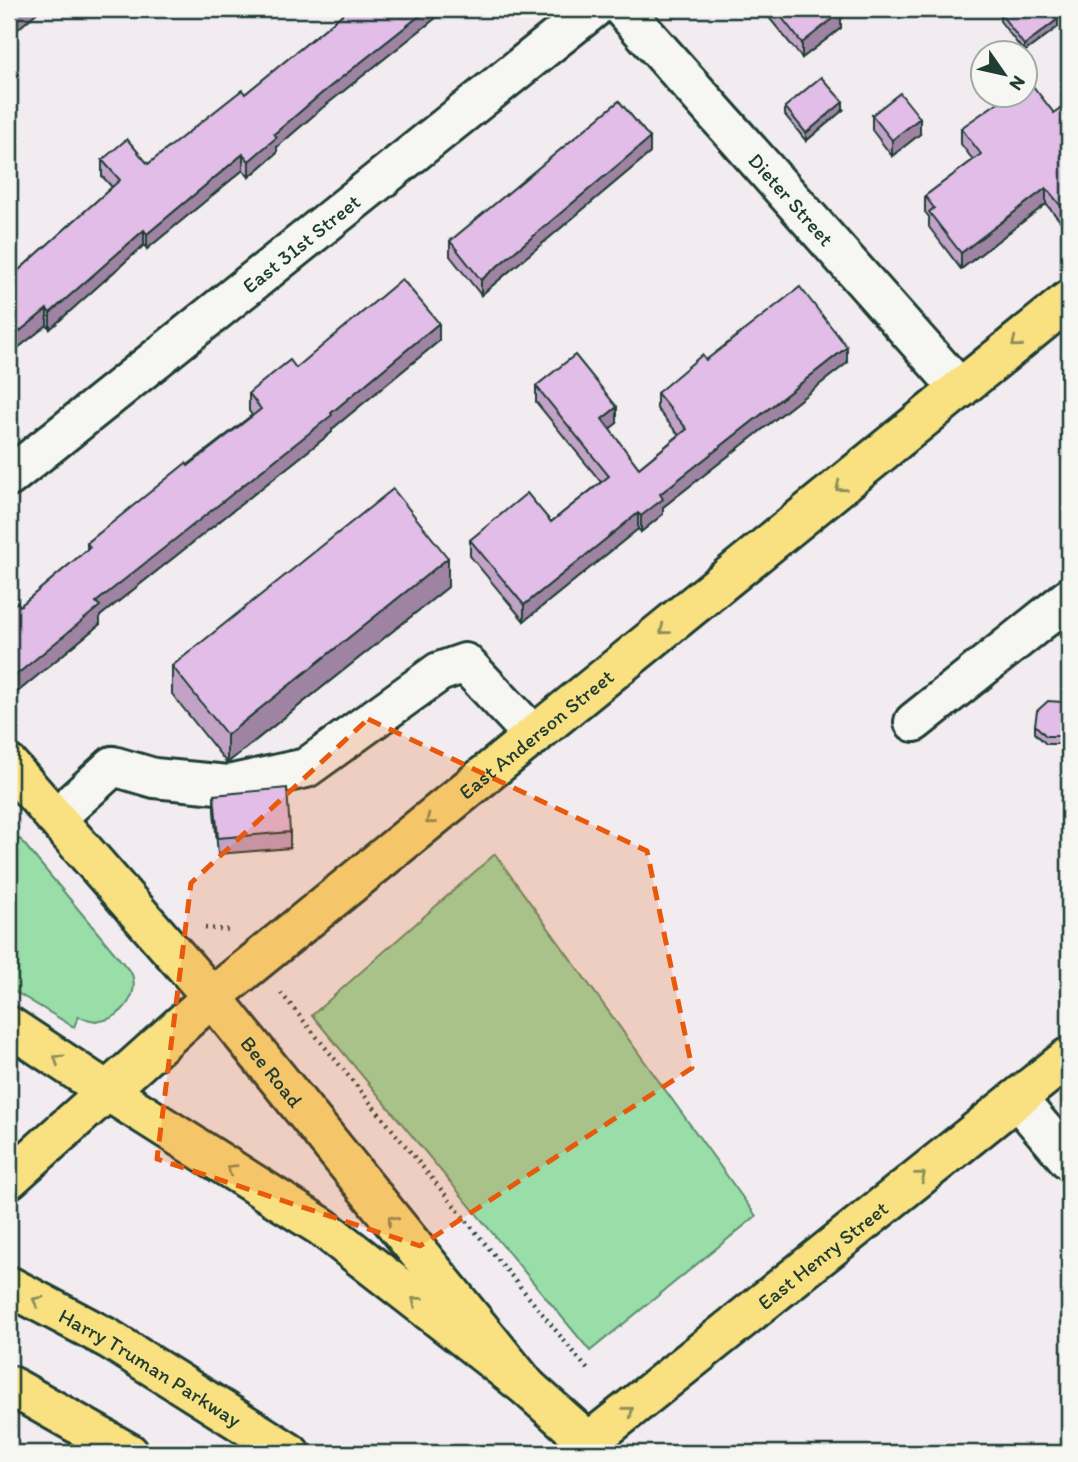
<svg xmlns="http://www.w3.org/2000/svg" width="1078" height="1462" viewBox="0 0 1078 1462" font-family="Itim,sans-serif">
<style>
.green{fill:#99dda9;stroke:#5c8d6e;stroke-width:2}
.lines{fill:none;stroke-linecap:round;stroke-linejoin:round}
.minor-casing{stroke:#1f3d34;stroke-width:44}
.major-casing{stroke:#1f3d34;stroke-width:44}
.highway-casing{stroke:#1f3d34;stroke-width:44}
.path{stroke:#1f3d34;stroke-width:4.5;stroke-dasharray:2 5;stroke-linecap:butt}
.minor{stroke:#f6f6f2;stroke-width:38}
.major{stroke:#f9e181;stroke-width:38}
.highway{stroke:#f9e181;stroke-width:38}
.wall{fill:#c2a3c7;stroke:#1f3d34;stroke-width:2}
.shaded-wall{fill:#9e84a2;stroke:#1f3d34;stroke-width:2}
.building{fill:#e1bde7;stroke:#1f3d34;stroke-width:2}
.oneway{stroke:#8c8f5a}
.marked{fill:#e8590c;fill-opacity:0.2;stroke:#e8590c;stroke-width:5;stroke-dasharray:14 9;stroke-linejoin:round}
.labels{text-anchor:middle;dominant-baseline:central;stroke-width:5;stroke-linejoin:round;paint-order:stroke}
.street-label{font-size:21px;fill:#1f3d34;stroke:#f6f6f2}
</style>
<rect width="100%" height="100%" fill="#f2ebf0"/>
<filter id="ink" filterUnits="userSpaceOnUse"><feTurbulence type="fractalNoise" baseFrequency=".0143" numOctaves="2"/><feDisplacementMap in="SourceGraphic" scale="14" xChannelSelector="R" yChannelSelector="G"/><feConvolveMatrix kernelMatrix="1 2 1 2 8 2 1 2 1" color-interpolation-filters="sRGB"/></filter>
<g filter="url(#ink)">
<path class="green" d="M9,837L15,841L20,839L132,974C139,995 123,1017 101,1021C93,1022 85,1018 78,1017L74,1027L9,988Z
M495,854L756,1216L590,1351L312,1015Z"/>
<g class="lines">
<defs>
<g id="minor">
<path id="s1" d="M623,9L960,389"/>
<path id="s2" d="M9,477L593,9"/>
<path d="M914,722L1069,598"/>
<path d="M56,818L113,766L154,778L228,785L306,768L439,672L465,663L534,736"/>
<path d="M1017,1099L1069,1160"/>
</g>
<g id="major">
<path id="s3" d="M9,765L212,997L527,1387"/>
<path d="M107,1091L322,1227L527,1387L601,1453"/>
<path id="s4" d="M9,1179L212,997L1069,300"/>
<path id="s5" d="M575,1453L1069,1057"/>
</g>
<g id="highway">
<path d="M9,1026L107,1091"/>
<path id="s6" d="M9,1286L109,1339L290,1453"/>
<path d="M9,1385L129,1453"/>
</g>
</defs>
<use href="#minor" class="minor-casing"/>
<use href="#major" class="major-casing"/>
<use href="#highway" class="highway-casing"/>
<path class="path" d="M205,928L229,930
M281,993L588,1370"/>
<use href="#minor" class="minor"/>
<use href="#major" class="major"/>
<use href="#highway" class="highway"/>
</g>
<path class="wall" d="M349,9H447L322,108L277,147V153L249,177L243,170L147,249L144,245L50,329L47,325L9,355V279L112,187L102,176V160L148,164L245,94Z
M762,9H853L841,19V28L802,58Z
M1000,13L1058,27L1024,52L1000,21Z
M1069,101L1061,222L1046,204L961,269L929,227V217L925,212V196L973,160L961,144V128L1054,113Z
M785,107L843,110L806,141L785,115Z
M872,115L920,134L892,156L872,130Z
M650,153L481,295L450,256V241Z
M439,341L332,429V432L100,616V624L15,694L9,686V609L20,606L87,550V543L252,415L249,411V393L296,368Z
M706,360L847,363L663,507V514L641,532L638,529L524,621L470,556V540L551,522L601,482L536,402V386L617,423L609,429L639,468L679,435L657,409V393Z
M448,587L227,763L172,694V666Z
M1062,702L1060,744H1046L1035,733V725Z
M214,795L290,832V848L218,854L214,811Z"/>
<path class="shaded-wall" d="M23,9H41L9,37V21Z
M428,9H447L322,108L277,147V153L249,177V161L274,134L322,93Z
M836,9H853L841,19V28L802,58V43Z
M1058,19V27L1024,52V45Z
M843,102V110L806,141V133Z
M920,118V134L892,156V140Z
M650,138V153L481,295V280Z
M243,154V170L147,249V234Z
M1046,188V204L961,269V253Z
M1069,199V215L1061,222V206Z
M144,230V245L50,329V313Z
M47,309V325L9,355V340Z
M439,323V341L332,429V432L100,616V624L15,694V676L96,602L331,413Z
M847,347V363L663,507V514L641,532V516L660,494Z
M617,407V423L602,435V419Z
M638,513V529L524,621V605Z
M448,558V587L227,763V735Z
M1069,728V736L1060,744V736Z"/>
<path class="building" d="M9,9H23L9,21Z
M349,9H428L322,93L274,134L277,137L249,161L243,154L147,234L144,230L50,313L47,309L9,340V279L120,180L102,160L127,139L148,164L242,90L245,94Z
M775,9H838L841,12L802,43Z
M1006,9H1049L1058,19L1024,45L1000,13Z
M821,77L843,102L806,133L785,107Z
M1029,81L1054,113L1069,101V199L1061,206L1046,188L961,253L929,212L934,208L925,196L981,154L961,128L1010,94H1026V84Z
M900,93L920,118L892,140L872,115Z
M619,101L650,138L481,280L450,241Z
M402,279L439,323L331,413L332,415L96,602L100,606L15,676L9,668V609L17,602L20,606L90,547L87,543L186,463L188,466L261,409L249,393L251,391L290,360L296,368Z
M800,287L847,347L660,494L663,499L641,516L638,513L524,605L470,540L527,493L551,522L609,476L536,386L575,355L617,407L602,419L639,468L687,429L657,393L702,355L706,360Z
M393,489L448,558L227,735L172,666Z
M1048,701L1062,702L1069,710V728L1060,736H1046L1035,725L1037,711Z
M287,788L290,832L218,838L214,795Z"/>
<defs><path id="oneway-chevron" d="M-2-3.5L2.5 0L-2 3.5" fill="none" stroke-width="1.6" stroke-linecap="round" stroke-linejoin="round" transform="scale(1.75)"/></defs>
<g class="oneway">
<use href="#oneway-chevron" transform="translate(1016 343) rotate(141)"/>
<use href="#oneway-chevron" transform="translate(840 487) rotate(141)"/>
<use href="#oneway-chevron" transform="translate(664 630) rotate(141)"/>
<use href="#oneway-chevron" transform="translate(430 820) rotate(141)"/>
<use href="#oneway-chevron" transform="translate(58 1059) rotate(-146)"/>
<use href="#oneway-chevron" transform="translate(231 1169) rotate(-148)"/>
<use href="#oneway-chevron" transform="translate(921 1176) rotate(-39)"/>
<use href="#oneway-chevron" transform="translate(392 1220) rotate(-129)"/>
<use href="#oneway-chevron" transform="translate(37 1301) rotate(-152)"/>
<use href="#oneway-chevron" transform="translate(416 1301) rotate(-142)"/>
<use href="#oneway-chevron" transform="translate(629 1411) rotate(-39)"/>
</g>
</g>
<path class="marked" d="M368,719L647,851L692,1068L420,1246L157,1159L191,883Z"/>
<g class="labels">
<g class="street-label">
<text stroke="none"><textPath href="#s1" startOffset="254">Dieter Street</textPath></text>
<text stroke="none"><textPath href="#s2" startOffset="374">East 31st Street</textPath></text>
<text stroke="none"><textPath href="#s4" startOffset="690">East Anderson Street</textPath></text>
<text stroke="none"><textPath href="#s3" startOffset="404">Bee Road</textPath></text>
<text stroke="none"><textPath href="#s5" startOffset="317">East Henry Street</textPath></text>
<text stroke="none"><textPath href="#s6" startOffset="163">Harry Truman Parkway</textPath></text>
</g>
</g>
<rect width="1078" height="1462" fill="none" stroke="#f6f6f2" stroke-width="35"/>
<rect x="18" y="18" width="1043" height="1427" fill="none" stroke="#1f3d34" stroke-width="2.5" filter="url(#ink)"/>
<g transform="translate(1004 74) rotate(124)"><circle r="33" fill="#f6f6f2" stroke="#a0aca6" stroke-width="2"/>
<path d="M0-5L12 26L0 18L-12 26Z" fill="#1f3d34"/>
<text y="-10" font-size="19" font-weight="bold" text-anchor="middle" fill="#1f3d34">N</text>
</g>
</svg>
